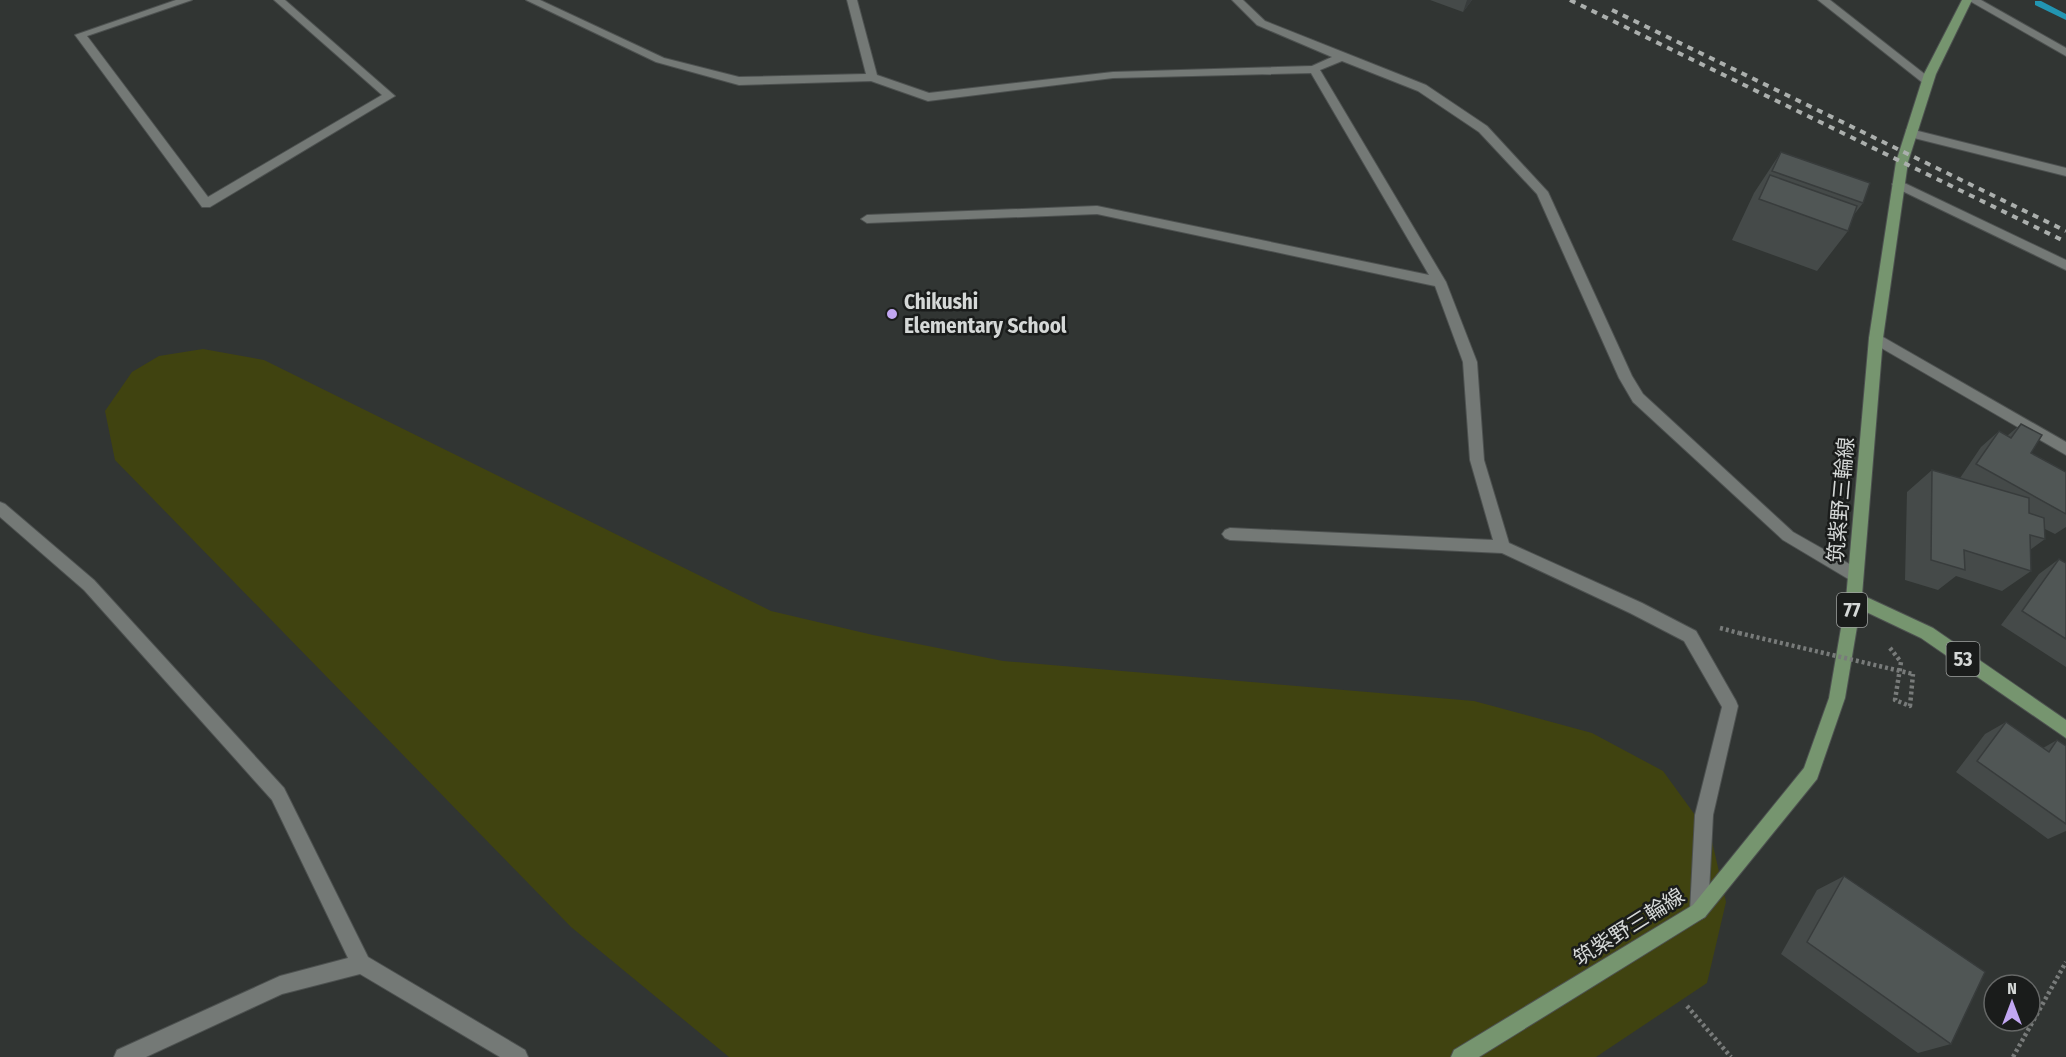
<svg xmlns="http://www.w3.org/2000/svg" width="2066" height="1057" viewBox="0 0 2066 1057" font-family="'Fira Sans Condensed','Noto Sans JP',sans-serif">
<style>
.green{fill:#404310}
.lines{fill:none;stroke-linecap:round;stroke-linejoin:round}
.stream{fill:#2295b2;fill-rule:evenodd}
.minor-casing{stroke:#4d5150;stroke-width:2}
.major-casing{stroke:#4d5150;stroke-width:2}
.path{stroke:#787b7a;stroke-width:4.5;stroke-dasharray:3 3;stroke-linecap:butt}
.minor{fill:#747976;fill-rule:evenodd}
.major{fill:#76956f;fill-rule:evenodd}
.rail{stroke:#abafad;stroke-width:4;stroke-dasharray:6 6;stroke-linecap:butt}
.path-bridge{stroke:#787b7a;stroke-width:4.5;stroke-dasharray:3 3;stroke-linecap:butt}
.wall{fill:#454a49}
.shaded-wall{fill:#383c3c}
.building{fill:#505655;stroke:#383c3c;stroke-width:1.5}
.poi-dot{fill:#c2a7f2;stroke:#1a1c1b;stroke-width:2}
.labels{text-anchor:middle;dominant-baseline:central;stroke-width:5;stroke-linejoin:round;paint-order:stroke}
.shield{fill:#1a1c1b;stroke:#9da09f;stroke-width:1.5}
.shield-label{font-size:20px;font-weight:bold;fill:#d5d8d7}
.poi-label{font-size:21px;font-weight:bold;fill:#d5d8d7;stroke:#1a1c1b;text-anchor:start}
.street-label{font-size:21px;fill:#d5d8d7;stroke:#1a1c1b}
</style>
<rect width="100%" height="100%" fill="#313533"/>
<path class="green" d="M203,349L264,360L771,611L873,635L1003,661L1474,701L1592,733L1663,771L1711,837L1726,902L1707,983L1596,1057H729L571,927L115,460L105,411L132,372L159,356Z"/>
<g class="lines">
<path class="stream" d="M2035,1H2041L2066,14V20L2035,5Z"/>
<defs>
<path id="minor" d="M176,0H192L87,36L208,197L382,95L274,0H285L395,96L210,207H202L75,35Z
M526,0H540L664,58L739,77L866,74L847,0H857L877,75L929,93L1113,72L1312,66L1332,57L1257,25L1232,0H1243L1265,21L1426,85L1487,126L1548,192L1632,376L1643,394L1793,532L1860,570L1863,575L1860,580L1855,582L1850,580L1783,540L1633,402L1619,378L1537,194L1479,132L1418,91L1342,61L1320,70L1446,282L1477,362L1484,460L1509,543L1642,603L1696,631L1736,701L1738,706L1713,815L1708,911L1705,917L1699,920L1693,917L1690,911L1695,815L1722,707L1684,641L1630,613L1502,553L1230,540L1225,538L1222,534L1225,530L1230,528L1493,540L1470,460L1463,362L1435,286L1097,214L867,223L861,219L867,215L1097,206L1429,275L1311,73L1113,78L928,101L871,81L739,85L656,62Z
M1818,0H1830L1931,79V83H1923Z
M1968,0H1981L2066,48V56Z
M1910,129L2066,168V176L1906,136V130Z
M1898,180L2066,260V270L1894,187L1892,184Z
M1876,333L2066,442V455L1871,342L1869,338Z
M0,502L5,504L94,580L284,788L368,957L525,1050L528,1057H500L360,974L282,994L146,1057H114L117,1050L280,976L348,958L272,800L84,590L0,517Z"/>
<path id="major" d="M1962,0H1972L1936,74L1908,162L1883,338L1862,595L1933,628L2066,720V738L1921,638L1860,609L1845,698L1817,779L1705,917L1479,1057H1451L1454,1050L1693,905L1804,768L1829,698L1846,599L1869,338L1896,162L1924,74Z"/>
</defs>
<use href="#minor" class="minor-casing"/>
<use href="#major" class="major-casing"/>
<path class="path" d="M1720,628L1739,633
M1890,648L1901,662L1895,700L1910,706L1913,674
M1687,1006L1731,1057
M2013,1057L2066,962"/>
<use href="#minor" class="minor"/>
<use href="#major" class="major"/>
<path class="rail" d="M1570,0L2066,242
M1612,10L2066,231"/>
<path class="path-bridge" d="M1739,633L1913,674"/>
</g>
<path class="wall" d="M1430,0H1472L1463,12Z
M1781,152L1863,203L1853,216L1848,231L1817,271L1732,240L1754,193Z
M2021,424L2031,453L2066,472V527L2055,534L2045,529V539L2030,550L2031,571L2002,591L1956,576L1938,590L1905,580L1907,492L1932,470L1960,478L1981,447L1999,431L2007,436Z
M2059,559L2066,563V667L2001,625L2039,574Z
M2006,722L2043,748L2057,740L2066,746V831L2048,839L1956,772L1985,734Z
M1844,876L1951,1044L1918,1053L1781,954L1817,890Z"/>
<path class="shaded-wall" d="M1467,0H1472L1463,12Z"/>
<path class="building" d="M1781,152L1870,183L1863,203L1772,171Z
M1770,175L1857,206L1848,231L1759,199Z
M2021,424L2042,435L2031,453L2066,472V514L1976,464L1999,431L2011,438Z
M1932,470L2029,498V513L2044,518L2045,539L2030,535L2031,571L1964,550L1965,570L1931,560Z
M2059,559L2066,563V639L2022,611Z
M2006,722L2049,752L2057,740L2066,746V824L1977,761Z
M1844,876L1985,972L1951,1044L1807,942Z"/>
<circle class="poi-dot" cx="892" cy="314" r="6"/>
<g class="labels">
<g class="shield">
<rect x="1837" y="593" width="30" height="34" rx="4.5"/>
<rect x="1946.5" y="642" width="33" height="34" rx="4.5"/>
</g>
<g class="shield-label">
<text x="1852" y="610">77</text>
<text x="1963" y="659">53</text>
</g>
<g class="poi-label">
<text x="904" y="302">Chikushi<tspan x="904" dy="24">Elementary School</tspan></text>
</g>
<g class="street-label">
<text transform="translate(1841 500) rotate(-85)">筑紫野三輪線</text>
<text transform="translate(1629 927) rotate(-32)">筑紫野三輪線</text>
</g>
</g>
<g transform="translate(2012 1003)"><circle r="28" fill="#1a1c1b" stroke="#656766" stroke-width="1.5"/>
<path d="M0-4.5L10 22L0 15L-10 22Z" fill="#c2a7f2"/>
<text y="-9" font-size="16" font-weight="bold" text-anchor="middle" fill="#d5d8d7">N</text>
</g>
</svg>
